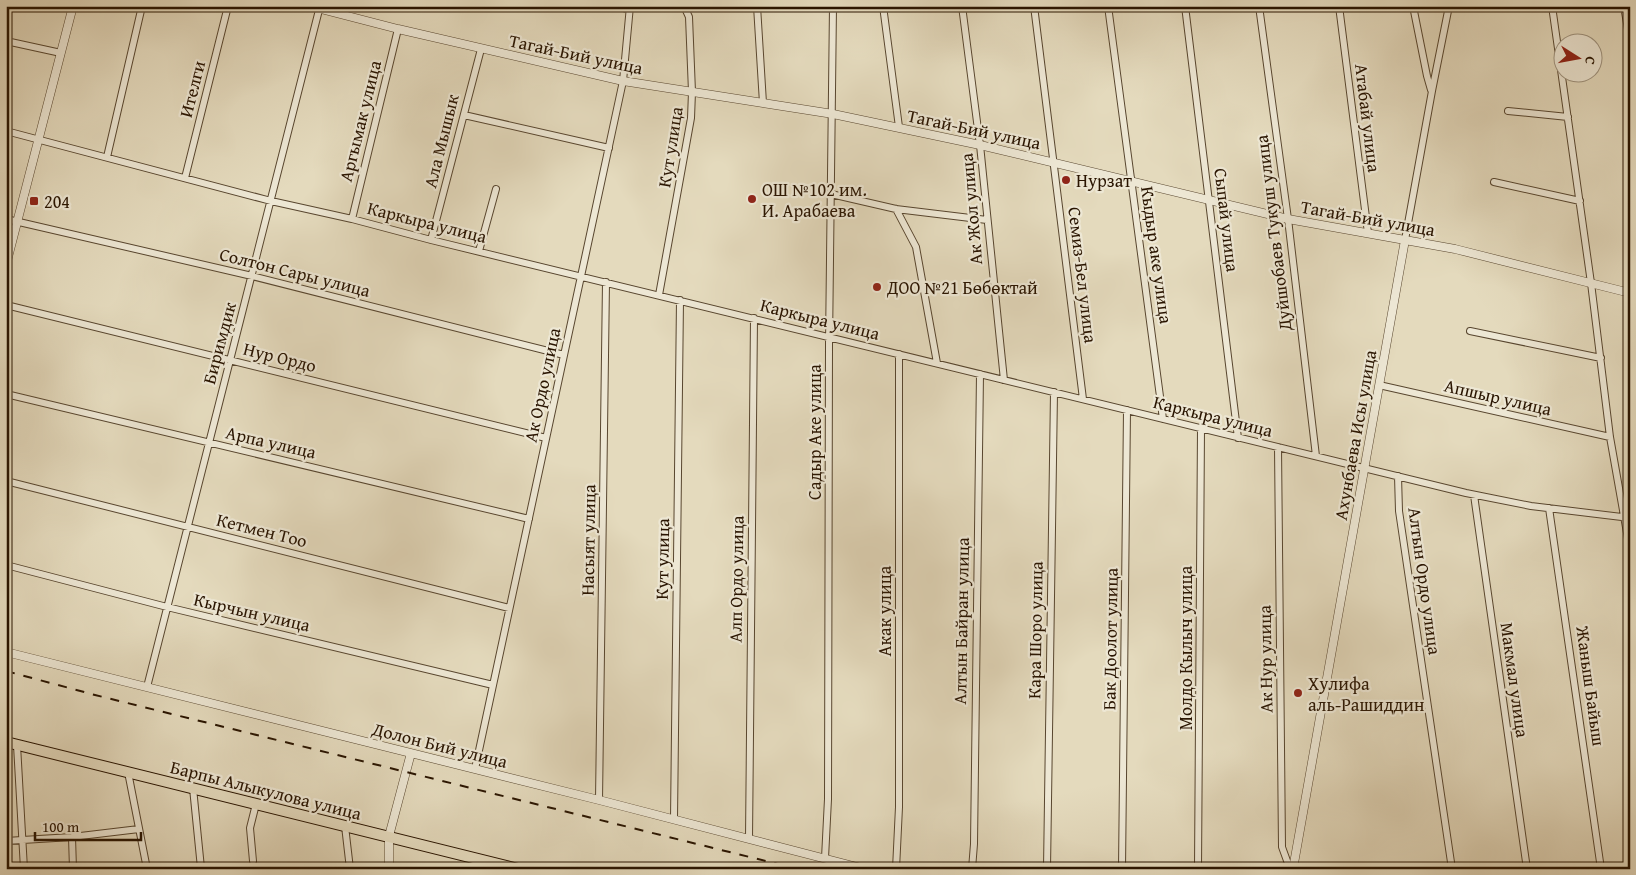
<svg xmlns="http://www.w3.org/2000/svg" width="1636" height="875" viewBox="0 0 1636 875" font-family="'Gentium Book Plus',serif">
<style>
.lines{fill:none;stroke-linecap:round;stroke-linejoin:round}
.minor-casing{stroke:#58462f;stroke-width:8}
.tertiary-casing{stroke:#58462f;stroke-width:9}
.primary-casing{stroke:#291400;stroke-width:12}
.minor{stroke:#ede7d4;stroke-width:6}
.tertiary{stroke:#ede7d4;stroke-width:8}
.primary{stroke:#e4dabd;stroke-width:10}
.rail{stroke:#291400;stroke-width:2;stroke-dasharray:9 9;stroke-linecap:butt}
.poi-dot{fill:#8f2418;stroke:#ede7d4;stroke-width:2}
.labels{text-anchor:middle;dominant-baseline:central;stroke-width:4.5;stroke-linejoin:round;paint-order:stroke}
.street-label{font-size:18px;fill:#291400;stroke:#ede7d4}
.poi-label{font-size:18px;fill:#291400;stroke:#ede7d4;text-anchor:start}
</style>
<rect width="100%" height="100%" fill="#e4dabd"/>
<filter id="stains"><feTurbulence type="fractalNoise" baseFrequency=".004" numOctaves="4"/><feColorMatrix values="0 0 0 0 .2 0 0 0 0 .09 0 0 0 0 .02 0 0 0 .5 -.17"/></filter>
<radialGradient id="worn" r=".72"><stop offset=".6" stop-color="#630" stop-opacity="0"/><stop offset="1" stop-color="#630" stop-opacity=".3"/></radialGradient>
<g class="lines">
<defs>
<path id="minor" d="M615,6L630,10
M757,6L763,103
M883,6L899,127
M962,6L980,145L1004,380
M1034,6L1083,399
M1108,6L1163,419
M1185,6L1238,438
M1259,6L1288,219L1316,456
M1339,6L1368,233
M1413,6L1427,76L1431,90
M1552,6L1591,283L1610,437L1630,550
M1624,6L1630,41
M6,41L61,53
M1508,111L1568,117
M464,115L609,148
M6,131L271,201L352,219L431,240L1466,493L1531,506L1630,518
M107,157L142,6
M185,178L228,6
M1494,182L1580,201
M831,194L896,209L987,220
M896,209L916,247L937,363
M6,219L252,276L564,355
M352,219L398,29
M431,240L481,49
M1405,240L1432,91L1449,6
M479,251L496,189
M659,295L691,118L692,92L689,17L684,6
M6,305L546,438
M1470,331L1601,358
M1379,385L1610,437
M6,394L529,519
M1278,447L1282,847L1290,869
M1398,476L1399,511L1452,869
M6,481L509,608
M1474,495L1527,869
M1549,508L1601,869
M6,565L167,607L493,685
M147,687L320,6
M17,745L24,869
M475,769L623,81L630,6
M128,772L147,869
M193,788L201,868
M599,800L606,282
M674,819L680,300
M345,826L350,869
M72,837L139,829
M749,839L754,318
M6,841L72,837L73,869
M825,858L828,799L829,344L833,6
M253,861L250,828L256,804
M896,869L899,807V354
M972,869L974,844L980,374
M1047,869L1054,392
M1122,869L1127,410
M1198,869L1201,428"/>
<path id="tertiary" d="M309,6L398,29L623,81L833,114L980,145L1288,219L1455,249L1630,293
M6,265L73,6
M6,652L599,800L865,869
M389,869V836L411,753
M1293,869L1405,240"/>
<path id="primary" d="M6,742L518,869"/>
</defs>
<use href="#minor" class="minor-casing"/>
<use href="#tertiary" class="tertiary-casing"/>
<use href="#primary" class="primary-casing"/>
<use href="#minor" class="minor"/>
<use href="#tertiary" class="tertiary"/>
<use href="#primary" class="primary"/>
<path class="rail" d="M6,671L95,695L798,869"/>
</g>
<g class="poi-dot">
<circle cx="1066" cy="180" r="5"/>
<circle cx="752" cy="199" r="5"/>
<rect x="29" y="196" width="10" height="10" rx="2.5"/>
<circle cx="877" cy="287" r="5"/>
<circle cx="1298" cy="693" r="5"/>
</g>
<g class="labels">
<g class="street-label">
<text transform="translate(576 54) rotate(12)">Тагай-Бий улица</text>
<text transform="translate(192 89) rotate(-76)">Ителги</text>
<text transform="translate(1368 118) rotate(83)">Атабай улица</text>
<text transform="translate(360 121) rotate(-76)">Аргымак улица</text>
<text transform="translate(974 129) rotate(12)">Тагай-Бий улица</text>
<text transform="translate(441 141) rotate(-76)">Ала Мышык</text>
<text transform="translate(670 147) rotate(-81)">Кут улица</text>
<text transform="translate(971 209) rotate(-95)">Ак Жол улица</text>
<text transform="translate(1368 218) rotate(10)">Тагай-Бий улица</text>
<text transform="translate(1227 220) rotate(83)">Сыпай улица</text>
<text transform="translate(427 222) rotate(14)">Каркыра улица</text>
<text transform="translate(1273 233) rotate(-97)">Дуйшобаев Тукуш улица</text>
<text transform="translate(1157 255) rotate(82)">Кыдыр аке улица</text>
<text transform="translate(295 272) rotate(14)">Солтон Сары улица</text>
<text transform="translate(1083 275) rotate(83)">Семиз-Бел улица</text>
<text transform="translate(820 319) rotate(14)">Каркыра улица</text>
<text transform="translate(219 343) rotate(-75)">Биримдик</text>
<text transform="translate(280 357) rotate(14)">Нур Ордо</text>
<text transform="translate(542 385) rotate(-78)">Ак Ордо улица</text>
<text transform="translate(1498 397) rotate(13)">Апшыр улица</text>
<text transform="translate(1213 416) rotate(14)">Каркыра улица</text>
<text transform="translate(814 432) rotate(-90)">Садыр Аке улица</text>
<text transform="translate(1355 435) rotate(-80)">Ахунбаева Исы улица</text>
<text transform="translate(271 442) rotate(13)">Арпа улица</text>
<text transform="translate(262 530) rotate(14)">Кетмен Тоо</text>
<text transform="translate(588 540) rotate(-89)">Насыят улица</text>
<text transform="translate(662 559) rotate(-89)">Кут улица</text>
<text transform="translate(736 579) rotate(-89)">Алп Ордо улица</text>
<text transform="translate(1425 581) rotate(82)">Алтын Ордо улица</text>
<text transform="translate(884 611) rotate(-90)">Акак улица</text>
<text transform="translate(252 612) rotate(13)">Кырчын улица</text>
<text transform="translate(961 621) rotate(-89)">Алтын Байран улица</text>
<text transform="translate(1035 630) rotate(-89)">Кара Шоро улица</text>
<text transform="translate(1110 639) rotate(-89)">Бак Доолот улица</text>
<text transform="translate(1185 648) rotate(-90)">Молдо Кылыч улица</text>
<text transform="translate(1265 659) rotate(-91)">Ак Нур улица</text>
<text transform="translate(1515 680) rotate(82)">Макмал улица</text>
<text transform="translate(1591 686) rotate(82)">Жаныш Байыш</text>
<text transform="translate(440 745) rotate(14)">Долон Бий улица</text>
<text transform="translate(266 790) rotate(14)">Барпы Алыкулова улица</text>
</g>
<g class="poi-label">
<text x="1076" y="180">Нурзат</text>
<text x="762" y="189">ОШ №102 им.<tspan x="762" dy="21">И. Арабаева</tspan></text>
<text x="44" y="201">204</text>
<text x="887" y="287">ДОО №21 Бөбөктай</text>
<text x="1308" y="683">Хулифа<tspan x="1308" dy="21">аль-Рашиддин</tspan></text>
</g>
</g>
<rect width="1636" height="875" fill="none" stroke="#e4dabd" stroke-width="25"/>
<rect x="8" y="8" width="1621" height="860" fill="none" stroke="#291400" stroke-width="2.5"/>
<rect x="12" y="12" width="1611" height="850" fill="none" stroke="#291400"/>
<g transform="translate(1578 58) rotate(101)"><circle r="24" fill="#ede7d4" stroke="#9f937f"/>
<path d="M0-4L9 19L0 12L-9 19Z" fill="#8f2418"/>
<text y="-8" font-size="14" font-weight="bold" text-anchor="middle" fill="#291400">С</text>
</g>
<path d="M35 832v8h106v-8" fill="none" stroke="#291400" stroke-width="2.5"/>
<text x="42" y="832" font-size="15" fill="#291400" stroke="#ede7d4" stroke-width="4" paint-order="stroke">100 m</text>
<rect width="100%" height="100%" filter="url(#stains)"/>
<rect width="100%" height="100%" fill="url(#worn)"/>
</svg>
